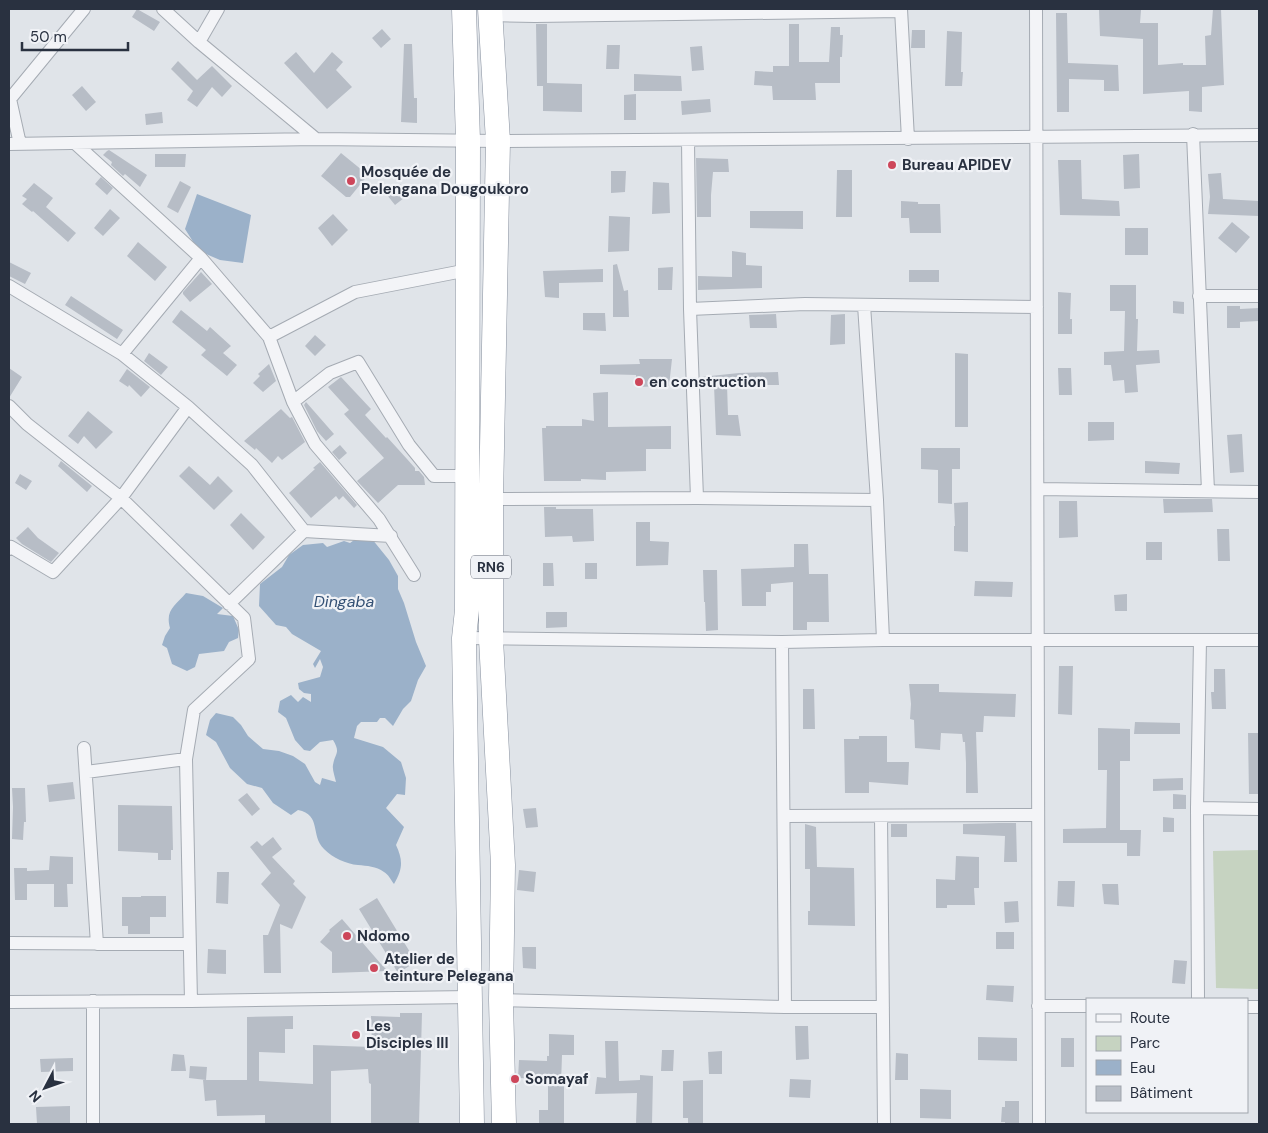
<svg xmlns="http://www.w3.org/2000/svg" width="1268" height="1133" viewBox="0 0 1268 1133" font-family="'DM Sans',sans-serif">
<style>
.green{fill:#c6d3c1}
.water{fill:#9bb1c9}
.building{fill:#b7bdc6}
.lines{fill:none;stroke-linecap:round;stroke-linejoin:round}
.street-casing{stroke:#a5abb3;stroke-width:14}
.highway-casing{stroke:#88919f;stroke-width:25}
.street{stroke:#f3f4f7;stroke-width:12}
.highway{stroke:#fff;stroke-width:24}
.poi-dot{fill:#cd465a;stroke:#f0f2f6;stroke-width:2}
.labels{text-anchor:middle;dominant-baseline:central;stroke-width:4.5;stroke-linejoin:round;paint-order:stroke}
.shield{fill:#f0f2f6;stroke:#656b77;stroke-width:1}
.shield-label{font-size:14px;font-weight:bold;fill:#293140}
.poi-label{font-size:15px;font-weight:bold;fill:#293140;stroke:#f0f2f6;text-anchor:start}
.water-label{font-size:16px;font-style:italic;fill:#335074;stroke:#f0f2f6}
</style>
<rect width="100%" height="100%" fill="#e0e4e9"/>
<path class="green" d="M1259,850V989L1216,988L1213,851Z"/>
<path class="water" d="M197,194L251,215L243,263L220,260L199,251L185,229Z
M357,538L372,539L389,560L398,576V589L404,603L416,642L426,666L418,680L411,701L403,709L393,726L385,718H380L377,722H361L357,726L354,738L383,747L401,762L406,778L405,795L397,794L386,808L404,827L396,845C403,860 403,869 394,884C391,880 388,874 384,872C376,866 367,866 358,865C346,864 333,858 324,849C310,835 322,815 298,810L291,815L273,803L262,788L247,784L230,768L216,742L206,735L210,720L216,713L233,717L241,725L248,736L263,749L279,751L293,756L305,764L315,782L320,785L322,778L336,782C335,777 332,769 333,765C335,753 341,753 333,740L320,742L310,751L304,750L295,740L286,718L278,712L280,701L291,695L298,702L303,697L311,702V694L304,693L299,689L298,683L320,677L323,667L320,659L315,668L313,664L321,651L292,634L286,627L276,625L259,606L260,584L282,567L289,555L303,545L323,543L327,547L344,541L350,543Z
M186,593L203,596L223,608L217,614L233,616L239,630L238,638L229,642L224,651L199,654L195,667L187,671L172,664L167,648L162,645L165,636L170,628C165,610 175,606 186,593Z"/>
<path class="building" d="M137,9L160,22L154,31L132,17Z
M1099,9L1141,10L1140,23H1158V65L1183,63V65H1206L1205,36L1211,35L1213,9H1221L1224,85L1202,87V112L1189,111V91L1143,94V39L1100,36Z
M1056,13H1067L1068,63L1118,65L1119,91H1104V80L1069,79V112H1057Z
M536,24H547V83L582,84V112L543,111V86H537Z
M789,24H799V62H829L831,27H840V35H843L842,57H840V83H815L816,100H773L772,86L754,85L755,71L773,72V66H789Z
M382,29L391,39L381,48L372,38Z
M912,30H925V48H911Z
M947,31L962,32L961,72H963L962,86H945Z
M404,44H412L414,98H417V123L401,122Z
M607,45H620L619,69H606Z
M702,46L704,70L692,71L690,47Z
M296,52L314,73L332,52L343,62L336,70L352,87L327,109L284,63Z
M178,61L197,80L212,66L232,86L222,97L212,87L197,107L187,100L193,91L171,69Z
M634,74L681,76L682,91H634Z
M82,86L96,102L86,111L72,95Z
M636,94V120H624V95Z
M710,99L711,112L682,115L681,101Z
M162,112L163,123L146,125L145,114Z
M109,150L147,175L140,187L125,174L123,176L111,165L112,162L103,155L107,151Z
M341,153L368,175L350,197H346L321,176Z
M155,154H186L185,167H155Z
M1139,154L1140,188L1124,189L1123,155Z
M696,158L728,159L729,172H713L711,195V217H697Z
M1058,160H1081L1082,199L1119,201L1120,216L1060,215Z
M837,170H852V217H836Z
M611,171H626L625,192L611,193Z
M1221,173L1223,199L1259,201V216L1208,214L1210,197L1208,174Z
M101,177L113,188L107,195L95,184Z
M180,181L191,187L178,213L167,207Z
M653,182L669,183L670,213L652,214Z
M34,183L53,198L46,207L76,233L68,242L33,211L32,212L22,204L27,199L22,196Z
M400,184L409,194L395,205L387,195Z
M901,201L918,202V204H940L941,233H910L909,218H901Z
M110,209L120,218L103,236L94,228Z
M750,211H803V229L750,228Z
M333,214L348,230L332,246L318,228Z
M609,216L630,217L629,251L608,252Z
M1232,222L1250,237L1236,253L1218,238Z
M1125,228H1148V255H1125Z
M138,242L167,267L155,281L127,256Z
M732,251L746,253V265L762,266V288L698,290V276L732,277Z
M9,262L31,273L25,284L9,276Z
M617,264L624,291L628,290L629,317H613V265Z
M673,267L672,290H658V268Z
M603,269V282L559,283V298L545,297L543,271Z
M909,270H939V282H909Z
M201,272L212,284L190,302L183,294V292Z
M1110,285H1136V319H1138L1137,351L1159,350L1160,363L1136,365L1138,392L1125,393L1124,380L1113,381L1111,365H1104V352L1124,351L1125,311H1110Z
M1058,292L1071,293L1070,319H1072V334H1058Z
M71,296L123,330L117,339L65,305Z
M1173,301L1184,302V314L1173,313Z
M1227,306H1240V309L1259,308V321L1240,322V328H1227Z
M181,310L207,331L210,327L231,346L223,353L237,365L227,376L201,355L206,350L172,322Z
M583,313H605L606,331L583,330Z
M776,314L777,328H750L749,315Z
M845,314V344L830,345L831,315Z
M315,335L326,345L315,356L305,346Z
M149,353L168,367L161,375L144,361Z
M955,353L968,354V427H955Z
M639,359H672L669,386L636,387V375L600,374V365L640,364Z
M269,364L276,381L263,392L253,383L260,376L258,374Z
M9,368L22,377L9,398Z
M1058,368H1071L1072,395H1059Z
M127,369L150,387L141,397L129,385L128,387L119,381Z
M778,372L779,385H727L728,415H738L741,436L716,435L714,385H702L701,377L739,373Z
M341,377L371,409L365,415L386,438L387,437L407,459L415,468V471H419L424,477L425,485H398L378,503L357,481L384,458L344,414L349,410L328,387Z
M608,392V427L671,426V449H646V471L606,472V480L581,479V481H544L542,428H546V426H582V419L594,421L593,393Z
M306,402L334,434L326,441L317,431L304,405Z
M281,409L290,418L292,417L305,442L282,460L278,456L272,463L256,448L255,450L244,441Z
M88,411L113,432L96,449L84,436L78,444L68,436Z
M1088,422H1114V440L1088,441Z
M1242,434L1244,472L1230,473L1227,435Z
M340,445L347,453L339,460L332,452Z
M921,448H960V469H952V504L938,503V470L921,469Z
M61,461L92,486L87,492L58,466Z
M1145,461L1180,463L1179,474L1145,473Z
M320,462L357,505L354,508L343,496L339,500L336,496L311,518L289,493L315,469L313,468Z
M189,466L210,485L218,476L233,491L214,510L179,476Z
M20,474L32,481L26,490L15,483Z
M1163,499H1212L1213,512L1164,513Z
M1059,501H1077L1078,537L1059,538Z
M968,502V552L954,551V526H955L954,503Z
M544,507H556V509H593L594,541L573,542L572,536L545,537Z
M241,513L265,537L253,550L230,525Z
M636,522H650V541L669,542L668,565L636,566Z
M28,527L38,538L59,553L51,562L22,544L16,538Z
M1217,529H1229L1230,561H1218Z
M1146,542H1162V560H1146Z
M794,544H808L809,574H828L829,622H807V630H793V582L771,584V592H766V606H742L741,569L794,567Z
M543,563H553L554,586H543Z
M585,563H597V579H585Z
M703,570H717L718,630L706,631L705,602H704Z
M975,581L1013,582L1012,597L974,596Z
M1127,594V611H1115L1114,595Z
M546,612H567V627L546,628Z
M1059,666H1073L1072,715L1058,714Z
M1214,669H1225L1226,709H1212L1211,692H1214Z
M909,684H939V692L1016,694L1015,717L984,716L983,732H976L978,793H966V763L965,742H963L962,734L941,733L940,750L915,748L914,720L910,719L911,704Z
M803,689H814L815,729H803Z
M1135,722L1180,723V734H1134Z
M1098,728L1130,729V761H1120V830H1141L1140,856H1127V843H1063V829L1106,828L1107,770H1098Z
M1248,733H1259V794H1249Z
M859,736H887V762H909L908,785L869,782V793H845L844,739H859Z
M1183,778V790L1153,791V779Z
M73,782L75,799L49,802L47,785Z
M12,788H25L26,822H24L23,840L12,839L13,807Z
M247,793L260,809L252,816L238,800Z
M1173,794L1186,795V809H1173Z
M118,805L172,806L173,850H171V860H158V853L118,851Z
M536,808L538,827L526,828L523,809Z
M1163,817L1174,818V832H1163Z
M999,823H1016L1017,862H1004L1005,836L963,834V824Z
M805,824L816,827L817,867L854,868L855,926L808,925V911H810V869H805Z
M891,824H907V837H891Z
M273,837L282,849L272,857L295,881L293,884L306,897L292,929L280,924L281,973H264L263,935H268L280,905L261,884L271,873L250,847L257,841L262,846Z
M50,856L73,857V884H67L68,907H54V884H27V900H15L14,868H27V871L49,870Z
M956,856L979,857V888H974L975,905H947V908H936V879L955,880Z
M519,870L536,872L534,892L517,890Z
M217,872H229L228,904L216,903Z
M1058,881H1075L1074,907L1057,906Z
M1102,884H1118L1119,905L1104,904Z
M141,896H166V917H150V934H128V926H122V897H141Z
M377,898L416,962L398,973L359,909Z
M1018,901L1019,922L1005,923L1004,902Z
M342,919L381,964L388,971L332,973V952L320,942L330,931L329,930Z
M996,932H1014V949H996Z
M522,947H536V969L523,968Z
M208,949L226,950V974L207,973Z
M1174,960L1187,961L1185,984L1172,983Z
M987,985L1014,986L1013,1002L986,1000Z
M400,1013H422L419,1124H371V1084L369,1083L368,1069L331,1071V1124H265V1115L217,1116L216,1100L205,1101L203,1080H247V1017L293,1016V1029H285V1053L259,1052V1081L313,1084V1045L372,1047L371,1016L400,1017Z
M795,1026H808L809,1059L796,1060Z
M549,1034L574,1035V1055H562L561,1084H564V1124H539V1110H548V1079L518,1078L519,1060L547,1061V1056H549Z
M978,1037L1017,1038V1061L978,1060Z
M1061,1038H1074V1067H1061Z
M605,1041H618L619,1081L640,1080V1075L653,1076L652,1124H636L637,1093L595,1094L597,1077L606,1078Z
M662,1050H674L673,1071H661Z
M722,1051V1074H709L708,1052Z
M896,1053L908,1054V1080H895Z
M173,1054L184,1055L186,1071H171Z
M73,1058V1071L41,1072L40,1059Z
M190,1066L207,1067L206,1080L189,1078Z
M790,1079L811,1080L810,1098L789,1097Z
M703,1080V1124H688V1118H683V1081Z
M920,1089L951,1090V1119L920,1118Z
M1005,1101H1019V1124H1005V1122H1001L1002,1107H1005Z
M70,1106V1124H37L36,1107Z"/>
<g class="lines">
<defs>
<path id="street" d="M163,9L199,42L316,139
M901,9L908,139
M1036,9L1039,1124
M490,15L535,16L901,11
M199,42L218,9
M1193,134L1208,491
M688,140L690,309L697,498
M9,144L316,139L498,141L1259,135
M20,144L10,99L84,9
M76,144L201,258L269,337L293,402L315,444L379,519L414,575
M9,286L122,354L188,407L252,465L304,531
M1199,296H1259
M864,305L877,500L883,640
M690,309L805,304L1037,307
M269,337L355,292L468,270
M122,354L201,258
M293,402L330,373L358,362L409,445L434,476H466
M9,406L27,424L121,498L244,618L249,659L194,710L186,759L86,772
M1038,489L1259,492
M491,499L697,498L877,500
M9,549L11,547L53,572L121,498L188,407
M229,604L304,531L391,536
M464,638L782,642L883,640H1259
M782,642L785,1007
M84,748L97,944
M186,759L191,1001
M1197,808L1259,809
M784,816L1038,815
M881,816L884,1124
M9,943L189,944
M1198,999L1197,808L1200,640
M501,1000L785,1007H883
M9,1002L191,1001L470,997
M1038,1006H1087
M1247,1007H1259
M93,1124V1001"/>
<path id="highway" d="M464,9L468,141L467,610L464,638L472,1124
M490,9L498,141L491,499V639L503,865L501,1000L504,1124"/>
</defs>
<use href="#street" class="street-casing"/>
<use href="#highway" class="highway-casing"/>
<use href="#street" class="street"/>
<use href="#highway" class="highway"/>
</g>
<g class="poi-dot">
<circle cx="892" cy="165" r="5"/>
<circle cx="351" cy="181" r="5"/>
<circle cx="639" cy="382" r="5"/>
<circle cx="347" cy="936" r="5"/>
<circle cx="374" cy="968" r="5"/>
<circle cx="356" cy="1035" r="5"/>
<circle cx="515" cy="1079" r="5"/>
</g>
<g class="labels">
<rect class="shield" x="471" y="555.5" width="40" height="23" rx="4"/>
<g class="shield-label">
<text x="491" y="567">RN6</text>
</g>
<g class="poi-label">
<text x="902" y="165">Bureau APIDEV</text>
<text x="361" y="172">Mosquée de<tspan x="361" dy="17">Pelengana Dougoukoro</tspan></text>
<text x="649" y="382">en construction</text>
<text x="357" y="936">Ndomo</text>
<text x="384" y="959">Atelier de<tspan x="384" dy="17">teinture Pelegana</tspan></text>
<text x="366" y="1026">Les<tspan x="366" dy="17">Disciples III</tspan></text>
<text x="525" y="1079">Somayaf</text>
</g>
<g class="water-label">
<text x="344" y="601">Dingaba</text>
</g>
</g>
<rect width="1268" height="1133" fill="none" stroke="#293140" stroke-width="20"/>
<rect x="1086" y="998" width="162" height="115" fill="#f0f2f6" stroke="#a0a5ad"/>
<rect x="1096" y="1014" width="25" height="8" fill="#f3f4f7" stroke="#a0a5ad"/>
<text x="1130" y="1023" font-size="15" fill="#293140">Route</text>
<rect x="1096" y="1036" width="25" height="15" fill="#c6d3c1" stroke="#a0a5ad"/>
<text x="1130" y="1048" font-size="15" fill="#293140">Parc</text>
<rect x="1096" y="1060" width="25" height="15" fill="#9bb1c9" stroke="#a0a5ad"/>
<text x="1130" y="1073" font-size="15" fill="#293140">Eau</text>
<rect x="1096" y="1086" width="25" height="15" fill="#b7bdc6" stroke="#a0a5ad"/>
<text x="1130" y="1098" font-size="15" fill="#293140">Bâtiment</text>
<g transform="translate(45 1088) rotate(229)" stroke="#f0f2f6" stroke-width="4" paint-order="stroke">
<path d="M0-4L9 19L0 12L-9 19Z" fill="#293140"/>
<text y="-8" font-size="14" font-weight="bold" text-anchor="middle" fill="#293140">N</text>
</g>
<path d="M22 42v8h106v-8" fill="none" stroke="#293140" stroke-width="2.5"/>
<text x="30" y="42" font-size="15" fill="#293140" stroke="#f0f2f6" stroke-width="4" paint-order="stroke">50 m</text>
</svg>
